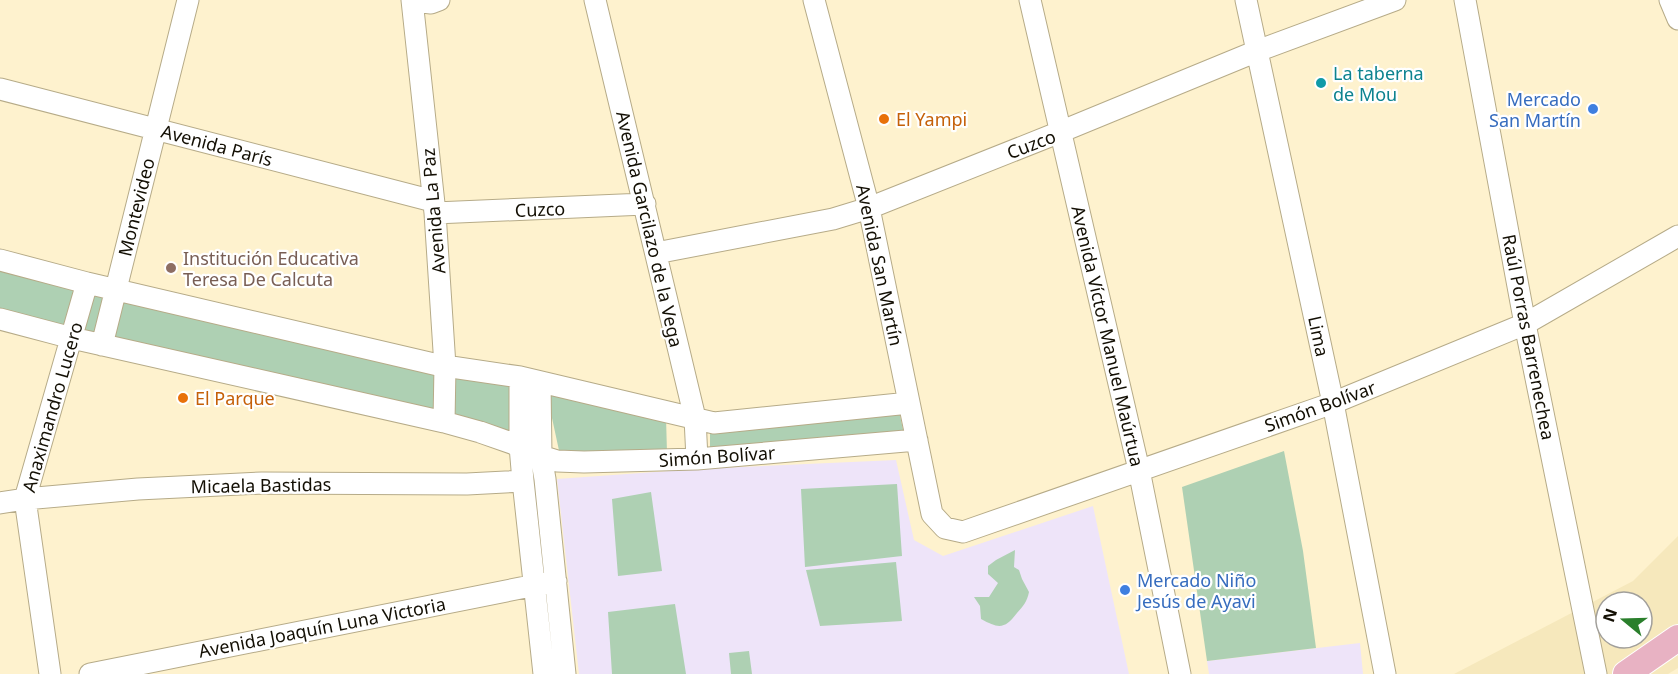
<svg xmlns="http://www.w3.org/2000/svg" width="1678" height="674" viewBox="0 0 1678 674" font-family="'Noto Sans',sans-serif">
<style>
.built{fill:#f6e8bc;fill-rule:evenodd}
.education{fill:#eee4f9}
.green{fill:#aed0b3}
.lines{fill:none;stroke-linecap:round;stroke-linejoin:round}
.minor-casing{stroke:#b6ab88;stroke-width:23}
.major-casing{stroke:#fff;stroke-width:28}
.minor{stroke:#fff;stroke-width:21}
.major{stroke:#e8b2c3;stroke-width:26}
.culture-dot{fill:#0f9aa8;stroke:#fff;stroke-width:2}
.shop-dot{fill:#3f7fe0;stroke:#fff;stroke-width:2}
.food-dot{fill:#e8710a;stroke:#fff;stroke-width:2}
.education-dot{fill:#8d6e63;stroke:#fff;stroke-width:2}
.labels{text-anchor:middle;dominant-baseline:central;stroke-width:4.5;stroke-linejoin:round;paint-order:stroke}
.culture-label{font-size:18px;fill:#0d838f;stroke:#fff;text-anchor:start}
.shop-label{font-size:18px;fill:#366cbe;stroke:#fff;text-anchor:end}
.food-label{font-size:18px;fill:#c56008;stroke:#fff;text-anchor:start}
.street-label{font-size:18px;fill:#130f04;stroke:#fff}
.education-label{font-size:18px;fill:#785e54;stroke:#fff;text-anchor:start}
</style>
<rect width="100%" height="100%" fill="#fef2ce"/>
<path class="built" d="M1678,536V668L1668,674H1454L1633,581ZM1606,602H1642V638H1606Z"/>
<path class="education" d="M896,460L914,540L943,556L1093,506L1129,674H579L557,479L697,469Z
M1360,643L1363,674H1209L1207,661Z"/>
<path class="green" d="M0,256L520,377V446L0,313Z
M547,395H567L666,417L667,453L560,455Z
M899,411L904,434L710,452V434Z
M1284,451L1303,551L1316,648L1207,661L1182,487Z
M897,484L902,556L805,567L801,489Z
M651,492L662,571L618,576L612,499Z
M1015,550L1014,567L1019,570L1022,579L1029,592C1027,602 1023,606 1017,613C1005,629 999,629 981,619L980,606L974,597H989L998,583L988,574V566L996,560Z
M896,562L902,621L820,626L806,570Z
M675,604L686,674H612L608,612Z
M749,651L752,674H731L729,653Z"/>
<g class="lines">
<defs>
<path id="minor" d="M412,0L435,213L445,366L444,422
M595,0L695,418L697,459
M814,0L869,208L932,514L945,528L963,532L1333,403L1525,324L1678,236
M1030,0L1139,470L1180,674
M1246,0L1333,403L1385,674
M1465,0L1525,324L1596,674
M1670,0L1678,19
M413,1L431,3L439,0
M0,89L433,201
M435,213L645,204
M656,253L833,219L869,208L1060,132L1257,51L1395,0
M0,260L87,283L438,365L520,377L714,423L909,403
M0,319L72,338L444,422L480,432L520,446L541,456L557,461L584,462L697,459L917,440
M102,345L188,0
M520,377V446L523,481L544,674
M540,382L541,456L545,479L565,674
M0,503L25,499L138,489L262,483L467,484L523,481
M50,674L25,499L87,283
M90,674L556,581"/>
<path id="major" d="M1626,674L1678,638"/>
</defs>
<use href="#minor" class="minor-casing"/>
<use href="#major" class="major-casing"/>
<use href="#minor" class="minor"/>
<use href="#major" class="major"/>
</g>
<circle class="culture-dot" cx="1321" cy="83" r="6"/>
<g class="shop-dot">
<circle cx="1593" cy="109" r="6"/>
<circle cx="1125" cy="590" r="6"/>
</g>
<g class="food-dot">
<circle cx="884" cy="119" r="6"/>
<circle cx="183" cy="398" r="6"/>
</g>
<circle class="education-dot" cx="171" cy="268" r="6"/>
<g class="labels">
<g class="culture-label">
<text x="1333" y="73">La taberna<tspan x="1333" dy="21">de Mou</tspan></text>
</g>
<g class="shop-label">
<text x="1581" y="99">Mercado<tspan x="1581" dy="21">San Martín</tspan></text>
<text x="1137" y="580" text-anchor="start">Mercado Niño<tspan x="1137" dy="21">Jesús de Ayavi</tspan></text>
</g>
<g class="food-label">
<text x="896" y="119">El Yampi</text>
<text x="195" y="398">El Parque</text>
</g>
<g class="street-label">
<text transform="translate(1031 144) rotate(-21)">Cuzco</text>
<text transform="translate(217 145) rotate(15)">Avenida París</text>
<text transform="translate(136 207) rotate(-76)">Montevideo</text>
<text transform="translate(540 209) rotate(-2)">Cuzco</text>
<text transform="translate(433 211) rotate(-95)">Avenida La Paz</text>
<text transform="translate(650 229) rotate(77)">Avenida Garcilazo de la Vega</text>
<text transform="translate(880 265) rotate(78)">Avenida San Martín</text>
<text transform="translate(1108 336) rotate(77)">Avenida Víctor Manuel Maúrtua</text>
<text transform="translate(1319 336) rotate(78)">Lima</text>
<text transform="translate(1529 337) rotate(79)">Raúl Porras Barrenechea</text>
<text transform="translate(1320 406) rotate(-20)">Simón Bolívar</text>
<text transform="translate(52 407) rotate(-74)">Anaximandro Lucero</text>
<text transform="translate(717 456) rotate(-4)">Simón Bolívar</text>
<text transform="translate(261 485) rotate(-1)">Micaela Bastidas</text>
<text transform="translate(322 627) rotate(-11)">Avenida Joaquín Luna Victoria</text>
</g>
<g class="education-label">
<text x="183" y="258">Institución Educativa<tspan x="183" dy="21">Teresa De Calcuta</tspan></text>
</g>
</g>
<g transform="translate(1624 620) rotate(289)"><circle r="28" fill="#ffffff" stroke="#a19f9b" stroke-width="1.5"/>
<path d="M0-4.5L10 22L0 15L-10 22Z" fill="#2a7f2c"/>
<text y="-9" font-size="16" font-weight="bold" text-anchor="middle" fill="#130f04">N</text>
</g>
</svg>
